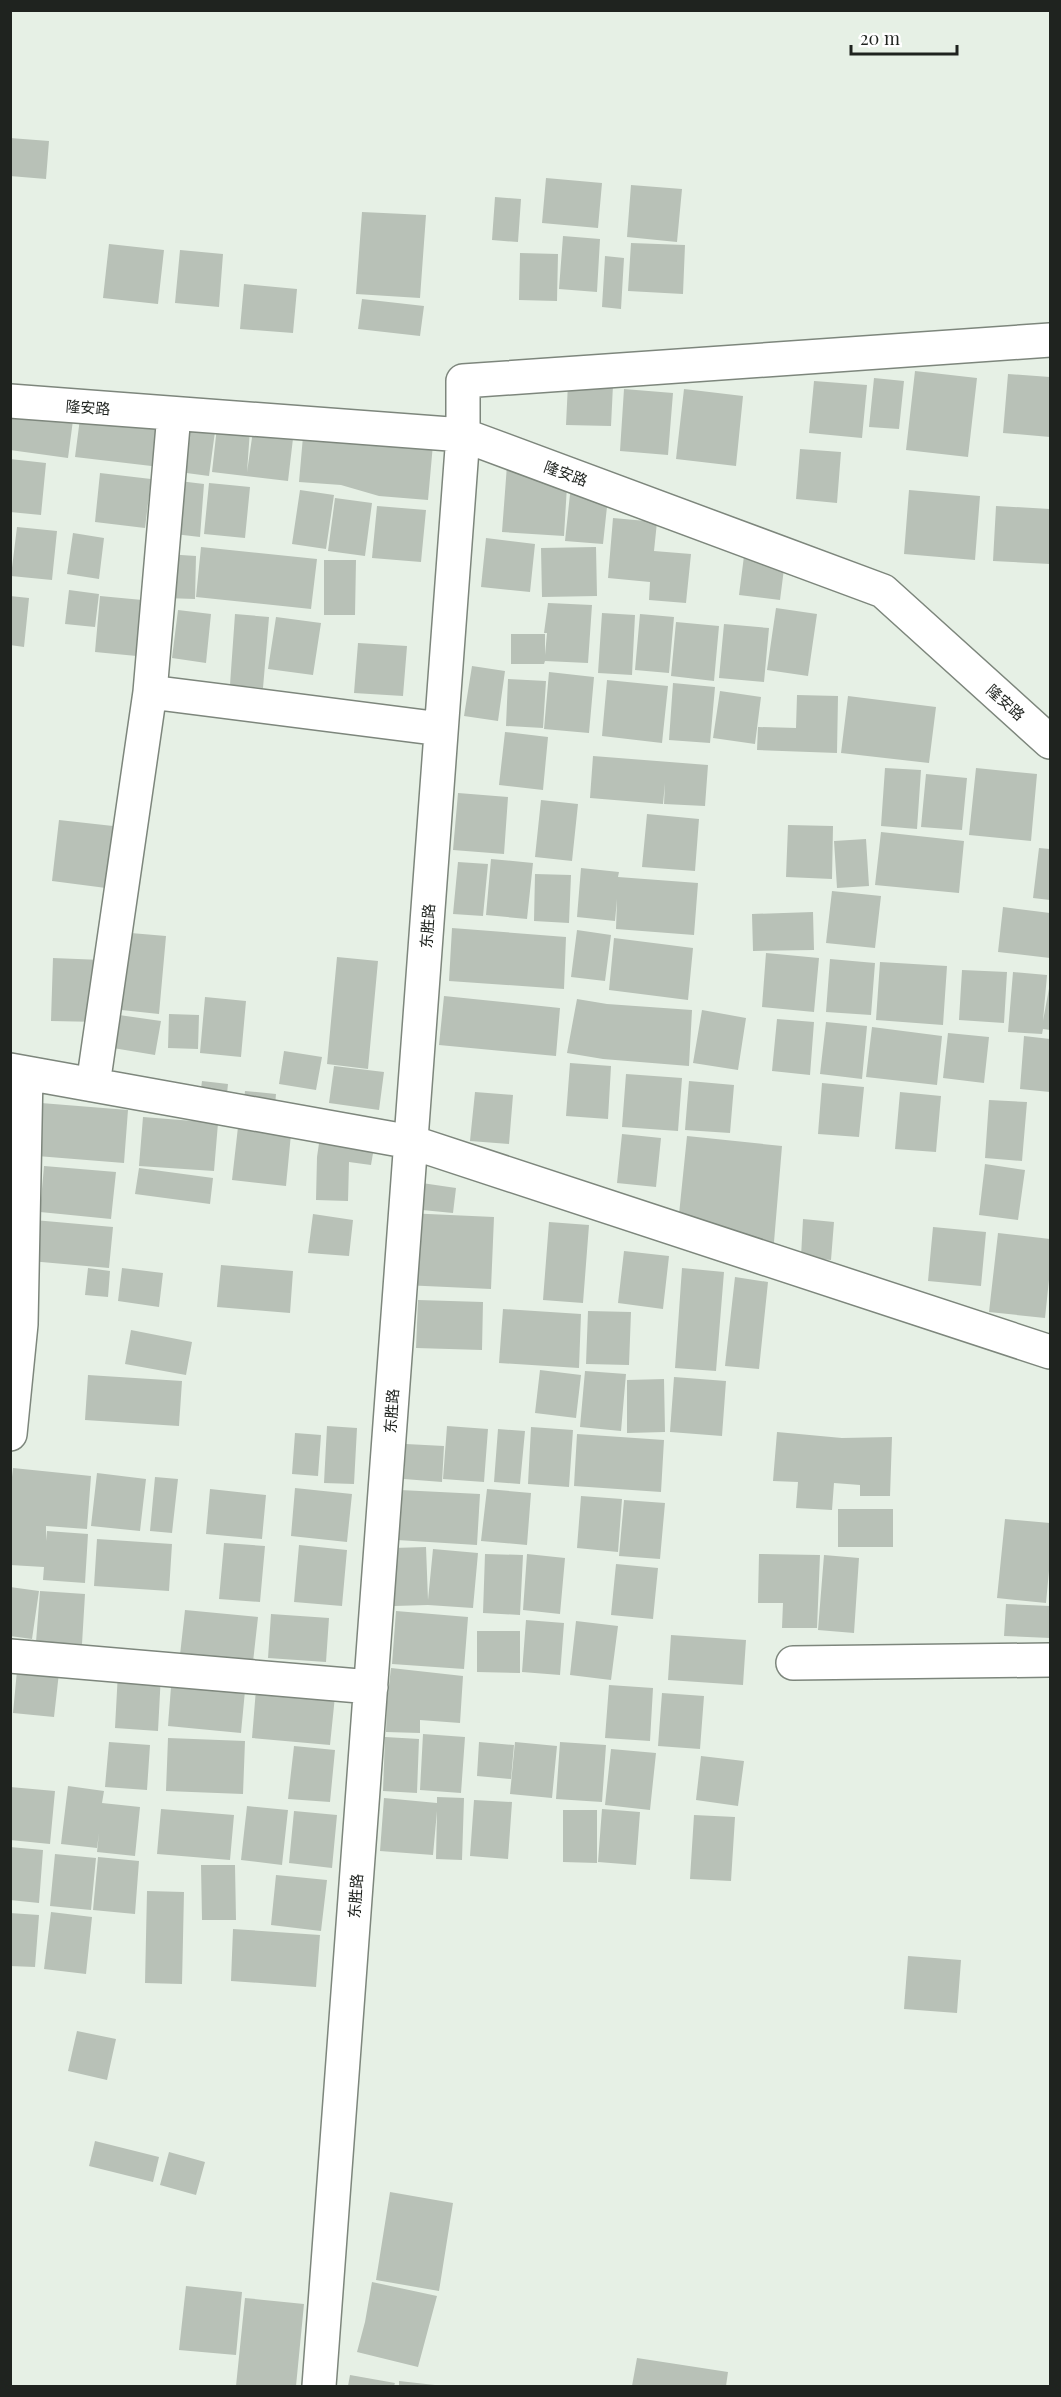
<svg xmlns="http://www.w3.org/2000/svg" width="1061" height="2397" viewBox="0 0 1061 2397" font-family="'Playfair Display','Noto Sans SC',serif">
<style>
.building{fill:#b8c1b7}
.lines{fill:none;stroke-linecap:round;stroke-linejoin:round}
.minor-casing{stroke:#7d867c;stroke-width:36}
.minor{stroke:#fff;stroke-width:33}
.labels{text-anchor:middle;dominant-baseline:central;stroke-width:6;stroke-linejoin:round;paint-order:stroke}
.street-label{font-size:15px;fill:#1f231f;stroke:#fff}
</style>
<rect width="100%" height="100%" fill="#e6f0e5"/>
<path class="building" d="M10,138L49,141L46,179L10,176Z
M546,178L602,183L598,228L542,223Z
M631,185L682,189L677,242L627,237Z
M495,197L521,199L518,242L492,240Z
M362,212L426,215L420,298L356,294Z
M563,236L600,239L597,292L559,289Z
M631,243L685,245L683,294L628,291Z
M109,244L164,250L158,304L103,298Z
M180,250L223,254L219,307L175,303Z
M520,253L558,254L557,301L519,300Z
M605,256L624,258L621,309L602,307Z
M244,284L297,289L293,333L240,329Z
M362,299L424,306L420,336L358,329Z
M915,371L977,378L968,457L906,450Z
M1008,374L1050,377V437L1003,433Z
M874,378L904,381L899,429L869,427Z
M814,381L867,385L862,438L809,433Z
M568,383L613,385L611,426L566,425Z
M624,389L673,393L668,455L620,451Z
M684,389L743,396L736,466L676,459Z
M10,396L75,405L68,458L10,450Z
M82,403L165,412L160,467L75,457Z
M171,417L216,424L209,476L164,470Z
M254,424L294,430L288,481L212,472L217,427L250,430L247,472Z
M304,425L433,444L428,500L379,496L341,485L299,482Z
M800,449L841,452L837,503L796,499Z
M10,459L46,463L41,515L10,512Z
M507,465L568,469L564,536L502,532Z
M100,473L151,479L145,528L95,522Z
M171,480L204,484L200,537L166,533Z
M209,483L250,487L245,538L204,534Z
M571,485L609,488L603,544L565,541Z
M300,490L334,495L326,549L292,544Z
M909,490L980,496L975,560L904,554Z
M335,498L372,503L365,556L328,551Z
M377,506L426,510L421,562L372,558Z
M996,506L1050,509V564L993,561Z
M613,518L657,522L654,551L691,554L686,603L649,600L650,582L608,578Z
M17,527L57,531L52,580L11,576Z
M73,533L104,538L99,579L67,574Z
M486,538L535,544L530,592L481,587Z
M201,547L317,559L311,609L196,597Z
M596,547L597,596L542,597L541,548Z
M166,554L196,556L195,599L165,598Z
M744,556L785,561L780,600L739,595Z
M324,560H356L355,615H324Z
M69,590L99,594L95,627L65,624Z
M10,596L29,598L24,647L10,645Z
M100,596L153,601L147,657L95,652Z
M548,603L592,605L588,663L545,661L544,664H511V634H545V655L547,633H544Z
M776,608L817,614L808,676L767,670Z
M178,610L211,614L206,663L172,658Z
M602,613L635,615L632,675L598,673Z
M235,614L269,617L263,688L230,685Z
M640,614L674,617L669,673L635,670Z
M276,617L321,623L313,675L268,669Z
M676,622L719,626L714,681L671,676Z
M724,624L769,628L764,682L719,678Z
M358,643L407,646L403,696L354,693Z
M472,666L505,671L498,721L464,716Z
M549,672L594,677L589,733L544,729Z
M508,679L546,681L543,728L506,726Z
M607,680L668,686L662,743L602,736Z
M673,683L715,687L710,743L669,740Z
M720,691L761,697L755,744L713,738Z
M797,695L838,696L837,753L757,750L758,727L796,728Z
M848,696L936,707L929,763L841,753Z
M505,732L548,737L543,790L499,785Z
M593,756L708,765L705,806L664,804L665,783L663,804L590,798Z
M885,768L921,770L917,829L881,826Z
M976,768L1037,774L1031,841L969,835Z
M926,774L967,778L962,830L921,827Z
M458,793L508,797L504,854L453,850Z
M541,800L578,804L572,861L535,857Z
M647,814L699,819L695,871L642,867Z
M59,820L113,826L106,888L52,881Z
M788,825L833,826L832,879L786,877Z
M881,832L964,841L959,893L875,885Z
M866,839L869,886L837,888L834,841Z
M1039,848L1050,849V900L1033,898Z
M491,859L533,863L527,919L486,915Z
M458,862L488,864L483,916L453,914Z
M581,868L619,872L618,877L698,883L694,935L616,929L617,899L615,921L577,917Z
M535,874L571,875L569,923L534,921Z
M832,891L881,896L875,948L826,943Z
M1003,907L1050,913V958L998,952Z
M813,912L814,950L753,951L752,914Z
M452,928L566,937L564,989L449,981Z
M577,930L611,935L605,981L571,977Z
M119,932L166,936L159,1014L112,1009Z
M614,938L693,948L688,1000L609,990Z
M766,953L819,958L814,1012L762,1007Z
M337,957L378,961L368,1069L327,1064Z
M53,958L102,960L100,1022L51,1021Z
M830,959L875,963L871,1015L826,1012Z
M880,962L947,966L943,1025L876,1020Z
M962,970L1007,972L1004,1023L959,1020Z
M1013,972L1047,975L1043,1021L1050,983V1030L1043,1029L1042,1034L1008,1032Z
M444,996L560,1008L556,1056L439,1045Z
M205,997L246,1001L241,1057L200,1053Z
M577,999L607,1004L692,1010L689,1066L603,1059L567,1053Z
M702,1010L746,1018L738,1070L693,1063Z
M112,1014L161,1021L155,1055L107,1047Z
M169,1014L199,1015L198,1049L168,1048Z
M777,1019L814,1022L810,1075L772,1071Z
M826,1022L867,1026L862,1079L820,1074Z
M872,1027L942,1036L937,1085L866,1077Z
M948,1033L989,1037L984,1083L943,1078Z
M1024,1036L1050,1039V1092L1020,1089Z
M284,1051L322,1057L316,1090L279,1084Z
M570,1063L611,1066L608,1119L566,1116Z
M334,1066L384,1072L379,1110L329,1103Z
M626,1074L682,1078L678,1131L622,1127Z
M202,1081L228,1084L224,1122L197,1119Z
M689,1081L734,1085L730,1133L685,1130Z
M822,1083L864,1087L859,1137L818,1134Z
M245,1091L276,1094L273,1128L241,1124Z
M475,1092L513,1095L509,1144L470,1141Z
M900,1092L941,1096L936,1152L895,1149Z
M989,1100L1027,1102L1022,1161L985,1158Z
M41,1103L128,1110L124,1163L37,1156Z
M323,1116L378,1124L371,1165L349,1162L348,1201L316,1200L317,1157Z
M143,1117L218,1123L214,1171L139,1166Z
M238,1127L291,1134L286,1186L232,1180Z
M622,1134L661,1138L656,1187L617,1183Z
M687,1136L782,1146L773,1254L677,1234Z
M985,1164L1025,1170L1018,1220L979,1215Z
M44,1166L116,1172L111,1219L40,1212Z
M139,1168L213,1178L210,1204L135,1194Z
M415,1182L456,1188L453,1213L412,1209Z
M406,1213L494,1217L491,1289L403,1285Z
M313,1214L353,1220L349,1256L308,1253Z
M803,1219L834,1222L831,1260L801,1257Z
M34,1220L113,1227L109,1268L30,1261Z
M549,1222L589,1225L583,1303L543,1300Z
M933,1227L986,1232L981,1286L928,1281Z
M998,1233L1050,1239V1270L1045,1318L989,1312Z
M624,1251L669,1256L663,1309L618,1303Z
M221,1265L293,1271L290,1313L217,1307Z
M88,1268L110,1271L108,1297L85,1295Z
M122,1268L163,1273L159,1307L118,1301Z
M682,1268L724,1272L716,1371L675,1368Z
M735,1277L768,1282L759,1369L725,1366Z
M418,1300L483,1302L482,1350L416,1348Z
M503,1309L581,1314L579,1368L499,1363Z
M588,1311L631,1312L629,1365L586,1364Z
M131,1330L192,1342L186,1375L125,1364Z
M540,1370L581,1375L576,1418L535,1413Z
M585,1371L626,1374L621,1431L580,1427Z
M88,1375L182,1381L179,1426L85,1420Z
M674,1377L726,1381L722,1436L670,1432Z
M664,1379L665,1432L627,1433V1380Z
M327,1426L357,1428L354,1484L324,1483Z
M447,1426L488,1429L484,1482L443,1479Z
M531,1427L573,1430L569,1487L528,1484Z
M498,1429L525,1431L520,1484L494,1482Z
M777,1432L842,1438L892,1437L890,1496H860V1485L834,1483L832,1510L796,1508L798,1482L773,1481Z
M295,1433L321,1435L318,1476L292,1474Z
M577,1434L664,1440L661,1492L574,1486Z
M406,1444L444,1446L442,1482L404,1479Z
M13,1468L91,1476L87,1529L46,1526V1541L47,1531L88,1534L85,1583L43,1580L44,1567L10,1565V1495Z
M97,1473L146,1479L140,1531L91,1526Z
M155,1477L178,1479L172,1533L150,1531Z
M295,1488L352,1494L347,1542L291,1536Z
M210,1489L266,1495L262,1539L206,1534Z
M487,1489L531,1493L527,1545L481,1541Z
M400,1490L480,1494L477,1545L397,1540Z
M581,1496L622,1499L618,1552L577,1548Z
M624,1500L665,1503L660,1559L619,1556Z
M838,1509H893V1547H838Z
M1005,1519L1050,1523V1560L1046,1603L997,1598Z
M97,1539L172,1544L169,1591L94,1586Z
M224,1543L265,1546L260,1602L219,1599Z
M299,1545L347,1550L342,1606L294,1602Z
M426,1547L428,1600L433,1549L478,1553L473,1608L428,1605L394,1606L393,1548Z
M485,1554L523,1555L520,1615L483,1613Z
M527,1554L565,1558L560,1614L523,1610Z
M759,1554L820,1555L817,1628H782L783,1603H758Z
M824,1555L859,1558L854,1633L818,1630Z
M616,1564L658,1568L653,1619L611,1615Z
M10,1587L39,1591L32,1639L10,1636Z
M40,1591L85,1594L82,1644L36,1642Z
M1006,1604L1050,1606V1638L1004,1636Z
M185,1610L258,1617L253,1662L180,1655Z
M396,1611L468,1617L464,1669L392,1664Z
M271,1614L329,1618L326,1662L268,1658Z
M526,1620L564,1623L560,1675L522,1672Z
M576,1621L618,1626L611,1680L570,1675Z
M477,1631H520V1673L477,1672Z
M671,1635L746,1640L743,1685L668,1680Z
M18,1660L60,1664L54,1717L13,1713Z
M391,1668L463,1676L460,1723L420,1720V1733L386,1732L387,1702Z
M118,1672L161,1674L158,1731L115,1728Z
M172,1674L246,1680L241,1733L168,1726Z
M609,1685L653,1688L650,1741L605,1738Z
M256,1689L335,1696L330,1745L252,1738Z
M662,1693L704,1696L700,1749L658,1746Z
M423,1734L465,1737L461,1793L420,1790Z
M385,1737L419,1739L417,1793L383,1791Z
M168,1738L245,1741L243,1794L166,1791Z
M109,1742L150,1745L147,1790L105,1787Z
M479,1742L514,1745L511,1779L477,1776Z
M515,1742L557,1746L552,1798L510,1794Z
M560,1742L606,1745L602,1802L556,1799Z
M294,1746L335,1750L330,1802L288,1799Z
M611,1749L656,1753L650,1810L605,1805Z
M701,1756L744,1761L738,1806L696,1800Z
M68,1786L104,1791L102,1803L140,1807L135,1856L97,1852L99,1833L97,1848L61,1844Z
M10,1787L55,1791L50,1844L10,1840Z
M437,1797L464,1798L462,1860L436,1859L437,1811L433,1855L380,1851L384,1798L437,1803Z
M474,1800L512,1802L508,1859L470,1856Z
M247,1806L288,1810L282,1865L241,1860Z
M161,1809L234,1815L230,1860L157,1854Z
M602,1809L640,1812L636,1865L598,1862Z
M563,1810H597V1863L563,1862Z
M294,1811L337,1815L332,1868L289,1863Z
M694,1815L735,1817L731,1881L690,1879Z
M10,1847L43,1850L39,1903L10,1900Z
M55,1854L96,1858L91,1910L50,1906Z
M98,1857L139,1861L135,1914L93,1910Z
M201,1865H235L236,1920H202Z
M276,1875L327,1880L321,1931L271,1925Z
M147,1891L184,1892L182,1984L145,1983Z
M51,1912L92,1917L86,1974L44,1969Z
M10,1913L39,1915L35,1967L10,1966Z
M233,1929L320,1935L316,1987L231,1981Z
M908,1956L961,1960L957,2013L904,2009Z
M77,2031L116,2039L107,2080L68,2071Z
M95,2141L159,2157L153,2182L89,2166Z
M169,2152L205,2162L196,2195L160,2185Z
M390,2192L453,2203L439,2291L376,2280Z
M372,2282L437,2296L418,2367L357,2352L365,2322Z
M186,2286L242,2292L236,2355L179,2350Z
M245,2298L304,2304L296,2386H236Z
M637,2358L728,2372L726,2386H632Z
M350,2375L395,2383L394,2386H348Z
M399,2381L435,2385V2386H399Z"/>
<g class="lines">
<defs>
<path id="minor" d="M10,401L463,435L883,591L1050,742
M174,414L150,692L441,729
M10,1070L411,1142L1050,1352
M93,1085L150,692
M10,1434L21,1324L26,1073
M10,1656L371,1687
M793,1663L1050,1660
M319,2386L463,435V381L1050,340"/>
</defs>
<use href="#minor" class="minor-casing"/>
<use href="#minor" class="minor"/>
</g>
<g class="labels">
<g class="street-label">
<text transform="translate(88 407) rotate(4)">隆安路</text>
<text transform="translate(566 473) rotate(20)">隆安路</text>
<text transform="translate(1006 702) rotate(42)">隆安路</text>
<text transform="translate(427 926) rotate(-86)">东胜路</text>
<text transform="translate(391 1411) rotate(-86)">东胜路</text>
<text transform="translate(355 1896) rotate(-86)">东胜路</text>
</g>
</g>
<rect width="1061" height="2397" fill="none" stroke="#1f231f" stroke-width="24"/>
<path d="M851 45v9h106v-9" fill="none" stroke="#1f231f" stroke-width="3"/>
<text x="860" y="45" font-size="18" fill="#1f231f" stroke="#ffffff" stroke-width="4.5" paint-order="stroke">20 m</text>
</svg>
